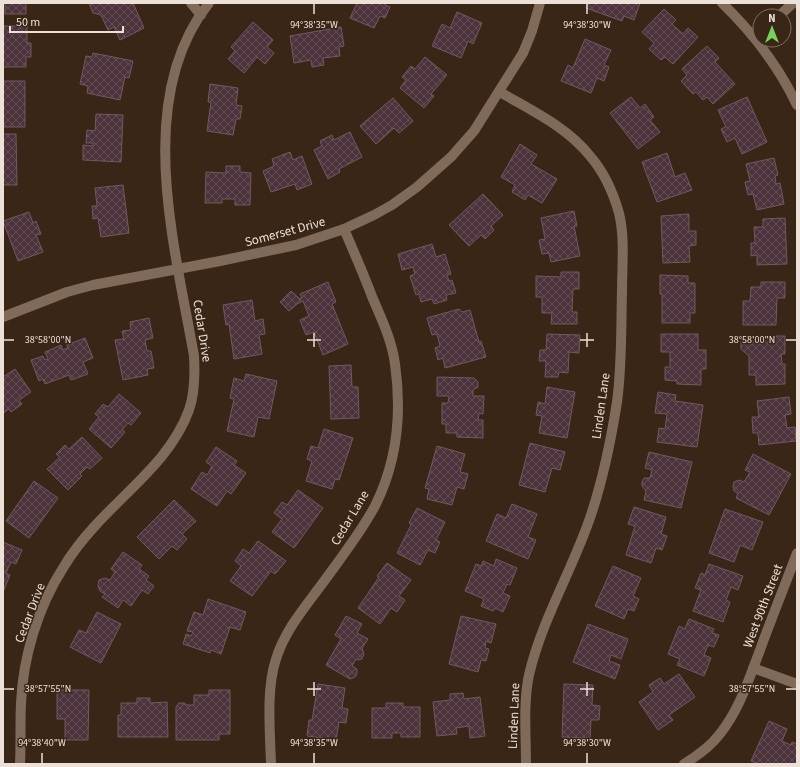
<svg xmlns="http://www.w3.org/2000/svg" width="800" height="767" viewBox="0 0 800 767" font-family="'Source Sans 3',sans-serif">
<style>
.building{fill:url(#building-cross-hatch);stroke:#745861}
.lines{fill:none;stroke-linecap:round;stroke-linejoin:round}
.minor{stroke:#806a59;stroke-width:10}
.tertiary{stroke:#806a59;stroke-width:10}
.ticks{fill:none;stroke:#ede0d6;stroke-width:1.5}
.labels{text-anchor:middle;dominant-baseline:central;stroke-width:3;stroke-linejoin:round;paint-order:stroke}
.street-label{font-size:13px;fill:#ede0d6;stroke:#392617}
.ticks-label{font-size:10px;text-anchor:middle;fill:#ede0d6;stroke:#392617;stroke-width:3;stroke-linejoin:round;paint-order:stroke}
</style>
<defs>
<pattern id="building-cross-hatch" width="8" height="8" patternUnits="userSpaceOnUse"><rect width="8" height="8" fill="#4b323b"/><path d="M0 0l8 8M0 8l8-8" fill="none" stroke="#654f57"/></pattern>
</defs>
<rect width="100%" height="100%" fill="#392617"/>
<path class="building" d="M5,3H26V14H5Z
M89,3H133L144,28L120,40L114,27L108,30L101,15L93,13Z
M357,3H386L385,5L390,7L385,18L380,16L374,28L350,18Z
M588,3H640L634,20L624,16L622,21L586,8Z
M664,9L676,20L672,24L683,34L688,28L698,37L673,64L665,57L661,60L649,49L654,43L642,32Z
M457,12L482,23L473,44L468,41L461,58L432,46L442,24L450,28Z
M253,22L273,40L267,47L274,53L265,64L257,57L244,73L228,59L235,51L231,47Z
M3,26H27V43H31V57H26V67H3Z
M341,27L344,46L339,47L340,56L323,58L324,65L312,67L311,60L294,63L290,36Z
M585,39L611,50L604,65L609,67L604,81L597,78L591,93L561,81L568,65L573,68Z
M707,46L719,58L715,62L735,84L713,104L707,97L703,100L696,92L693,94L681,81L687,75L682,69Z
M93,53L133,61L129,78L125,77L120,100L87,93L88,86L80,84L86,56L92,57Z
M425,57L447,75L431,94L434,96L424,108L400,88L406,80L402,77L411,66L415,69Z
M3,81H25V127H3Z
M210,84L238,88L236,105L242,106L240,119H236L233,135L207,131L211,102H208Z
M631,97L640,108L645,104L654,117L650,120L660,132L638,149L610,113Z
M747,97L767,142L742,154L735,138L727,142L721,129L726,127L718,110Z
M393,98L413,121L399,133L394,128L376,144L360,126Z
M96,114L123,115L121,162L83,160V145L93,146V143H86L87,130L95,131Z
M350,132L362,157L339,169L340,172L328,179L314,150L322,146L320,141L332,135L334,140Z
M3,134H16L17,185H3Z
M520,144L537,155L531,164L557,179L542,203L528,195L525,200L512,192L515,185L501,177Z
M290,152L293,160L302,156L312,184L297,190L295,184L271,192L263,171L274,166L272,159Z
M667,153L675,177L685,173L692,190L657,202L642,162Z
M774,158L778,175L775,176L776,184L780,183L784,204L757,210L753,194L748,195L745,182L750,181L746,164Z
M226,166H240V172L251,173L250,205H235V199H222V203H205L206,172L226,173Z
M123,185L129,233L101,237L98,218L93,219L92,206H97L95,188Z
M483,194L503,215L491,226L494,230L485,239L481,235L469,246L449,225Z
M574,211L577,226H574L580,256L551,262L549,253L542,254L539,240L545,239L541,218Z
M29,212L33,223L36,221L41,234L36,235L43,252L18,261L3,221Z
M689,214V231H696V245L689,246L690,262L663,263L661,216Z
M785,218L787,264L757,265V255L751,256V243H755L754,227H763V219Z
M432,244L436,257L445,254L451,274L447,275L449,281L452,280L456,293L446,295L447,300L434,304L432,299L421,302L419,294L416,295L410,276L415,274L413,267L402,270L398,254Z
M561,272H579V289H573L572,312H577V324H551L552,313H542V297H536V276L561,277Z
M660,275L688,276V283H695V313H690V323H662V294H660Z
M328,282L336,302L332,304L348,344L323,355L314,332L306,335L300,320L309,316L303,301L297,304L289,311L280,302L291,291L300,299L302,298L300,294Z
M761,282H785V298H777L776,325H743V301H750L751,287H761Z
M252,300L255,321L263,319L265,334L259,335L262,354L234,359L229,324L226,325L223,305Z
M459,309L462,312L470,310L479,342L481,341L486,357L445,368L443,358L438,360L435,348L440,346L437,334L432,335L427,318Z
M149,318L153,338L145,340L147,351H151L154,368L147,369L148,375L123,380L115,340L124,339L122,331L131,330L130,322Z
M547,334L580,335L579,353L569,352L568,373L559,372L558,377H545L546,361H539L540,350H546Z
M661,334H698V350H706V369H701V385L677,384V381L665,380V367H670V352H661Z
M755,336H785V354H781L782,364H785V384L756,385V375H749V356L741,349V341H755Z
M85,338L93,358L83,362L88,374L71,380L69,375L45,384L43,379L39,381L31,360L43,356L45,360L48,359L45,352L61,345L63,350L68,348L67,345Z
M351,365L352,387H358L359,418L331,419L329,366Z
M15,369L31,392L19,400L22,404L11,412L9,409L3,413V377Z
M246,374L277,381L269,419L258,417L254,437L227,431L234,399L230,398L234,378L244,381Z
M437,377L474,378L478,382V387L473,390V396H484L483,414L479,413L478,420H483V438L457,437V433H446V424H442V403H448L449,396H437Z
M547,387L575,392L567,438L539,433L542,416L536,415L538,402L545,404Z
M658,392L676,395L675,401L703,405L697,447L657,442L659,428L665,429L667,414L655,413Z
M119,394L141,413L131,425L128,423L122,430L125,432L111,448L89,429L99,417L95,414L103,404L108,407Z
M789,397L791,414L785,415L787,428L795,427L796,441L759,445L758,433H753L752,417H759L757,401Z
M324,429L353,438L339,480L335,479L332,489L306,481L312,461L307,459L311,446L318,448Z
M82,437L102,458L90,469L87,467L80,474L82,476L68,490L47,469L60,457L56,454L65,445L69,449Z
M530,443L565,452L560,470L552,468L545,492L519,485Z
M437,446L465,454L460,472L468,474L464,489L457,487L452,505L427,499L429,489L425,488Z
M216,447L237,461L234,465L246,473L231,494L227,491L217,506L191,489L202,472L207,475L212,466L206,462Z
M649,452L692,462L681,508L644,500L646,491L642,486V482L644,478H650L652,470L645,468Z
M753,454L791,474L769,515L736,498L738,493L734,491L733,486L734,482L739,480L744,482L750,472L745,470Z
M34,481L58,498L29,538L6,521Z
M298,490L323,508L294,548L272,532L282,519L274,513L282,502L287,505Z
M174,500L196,521L182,534L187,539L177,550L172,546L159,559L137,537Z
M512,504L537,514L528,537L536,540L528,559L486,541L497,514L506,518Z
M634,507L666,517L661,534L667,536L662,550L656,548L651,563L626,555L635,526L628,524Z
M417,508L445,522L436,540L440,542L435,553L428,550L420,565L397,553L411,525L409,523Z
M725,509L763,522L752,550L740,545L734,562L709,553Z
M258,541L286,561L275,574L271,571L252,596L230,581L241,566L235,561L243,549L249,553Z
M3,542L22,550L16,564L11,562L6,573L10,575L3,592Z
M123,552L142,565L139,569L149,576L146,580L154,586L148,594L142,590L131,606L123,600L118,608L102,597L105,594L100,591L98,586L99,580L105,578L110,580L115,572L111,569Z
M496,559L517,568L510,585L507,584L503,593L510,596L503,612L495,608L493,611L481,606L484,599L465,591L476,564L481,566L483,561L494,566Z
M387,563L411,580L399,596L405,600L397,612L391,608L380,624L358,608L379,577L377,576Z
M709,564L743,576L738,590L731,587L726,600L730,602L723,622L693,611L701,590L695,588L701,573L705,575Z
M613,566L641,578L633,596L639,599L634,611L628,609L624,619L595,606Z
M208,599L246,612L240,630L230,627L221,654L211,650L210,653L183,644L186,634L191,636L193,632L187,631L194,612L203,615Z
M97,612L121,624L101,663L70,647L79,630L86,633Z
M346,616L362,624L357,633L368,639L362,648L364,654L362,659L358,660L356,659L352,666L357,669V674L355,677L350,679L326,665L341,639L335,635Z
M461,616L496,624L491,643L486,641L485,648L489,649L486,661L481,660L478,672L449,664Z
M689,619L714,629L712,633L719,635L714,647L708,645L704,655L711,658L704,676L677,665L680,659L668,654L679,626L685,629Z
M588,624L628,639L621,659L611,655L609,661L620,665L615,679L573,662Z
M679,674L695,697L669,715L673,720L658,730L639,702L653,692L649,685L660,678L664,684Z
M318,684L345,688L342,708L348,709L346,723L339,722L336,740L307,736L309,720H312Z
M564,684L593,685L592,705L600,706L599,720H591L590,738L562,737Z
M57,690H89L88,740H65V719H57Z
M209,690H230V734H219V740H176V707L179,703H184L187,705H194V695H209Z
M463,693L464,699L480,697L485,736L470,738L469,726L456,728L457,734L437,736L433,702L450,700V694Z
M137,698H150V703L167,702L168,737H118V715H121V703H137Z
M386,703H403V707H420V737H401V733H392V738H372V708H386Z
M769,721L787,729L782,741L791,745L792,742L797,744V764H759L751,761Z"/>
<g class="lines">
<path class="minor" d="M191,3L201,15
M722,3C752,32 779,67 797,105
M779,16L793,3
M500,92C532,111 567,127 590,156C604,172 613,192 619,213C625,237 622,265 622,291C621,328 622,366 617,402C611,440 603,479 591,515C573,569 542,619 529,675C523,703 526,735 526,764
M753,668L797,684
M20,764C21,744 20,723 21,703C23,657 38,607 63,568C72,553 82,540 94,527C128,489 171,459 189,410C195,393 195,374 194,356C175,247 133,98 209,3
M271,764C270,731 266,689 276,659C285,630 305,607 322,584C340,559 360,534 375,506C397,462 402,413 395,364C392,341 382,320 373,299C364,275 354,252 344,229
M684,764C697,756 710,747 719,735C739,711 749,679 760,650C772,617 785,585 797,553"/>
<path class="tertiary" d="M3,317L67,292L93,285L220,261L296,245L344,229L374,215L392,205L417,187L451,157L474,131L523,53L532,31L540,3"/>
</g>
<path class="ticks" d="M314,4V14M587,4V14M314,333V347M587,333V347M4,340H14M307,340H321M580,340H594M786,340H796M314,682V696M587,682V696M4,689H14M307,689H321M580,689H594M786,689H796M42,753V763M314,753V763M587,753V763"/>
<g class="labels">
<g class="street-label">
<text transform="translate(285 232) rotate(-15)">Somerset Drive</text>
<text transform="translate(202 331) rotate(81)">Cedar Drive</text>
<text transform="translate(601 406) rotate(-82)">Linden Lane</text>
<text transform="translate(350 518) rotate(-59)">Cedar Lane</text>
<text transform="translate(763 606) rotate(-69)">West 90th Street</text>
<text transform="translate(30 613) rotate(-69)">Cedar Drive</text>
<text transform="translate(514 716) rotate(-88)">Linden Lane</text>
</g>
</g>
<g class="ticks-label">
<text x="314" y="28">94°38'35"W</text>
<text x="587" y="28">94°38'30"W</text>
<text x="48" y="343">38°58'00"N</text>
<text x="752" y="343">38°58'00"N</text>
<text x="48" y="692">38°57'55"N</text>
<text x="752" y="692">38°57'55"N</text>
<text x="42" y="746">94°38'40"W</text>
<text x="314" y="746">94°38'35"W</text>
<text x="587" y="746">94°38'30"W</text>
</g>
<rect width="800" height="767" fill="none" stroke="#ede0d6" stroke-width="8"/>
<g transform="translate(772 28)"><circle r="19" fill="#392617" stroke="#817063"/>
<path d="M0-3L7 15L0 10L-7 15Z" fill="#75d25b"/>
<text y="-6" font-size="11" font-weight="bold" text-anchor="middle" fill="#ede0d6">N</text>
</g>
<path d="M10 26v6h113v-6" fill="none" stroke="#ede0d6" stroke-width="2"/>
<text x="16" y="26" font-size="12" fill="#ede0d6" stroke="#392617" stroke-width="3" paint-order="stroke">50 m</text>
</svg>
